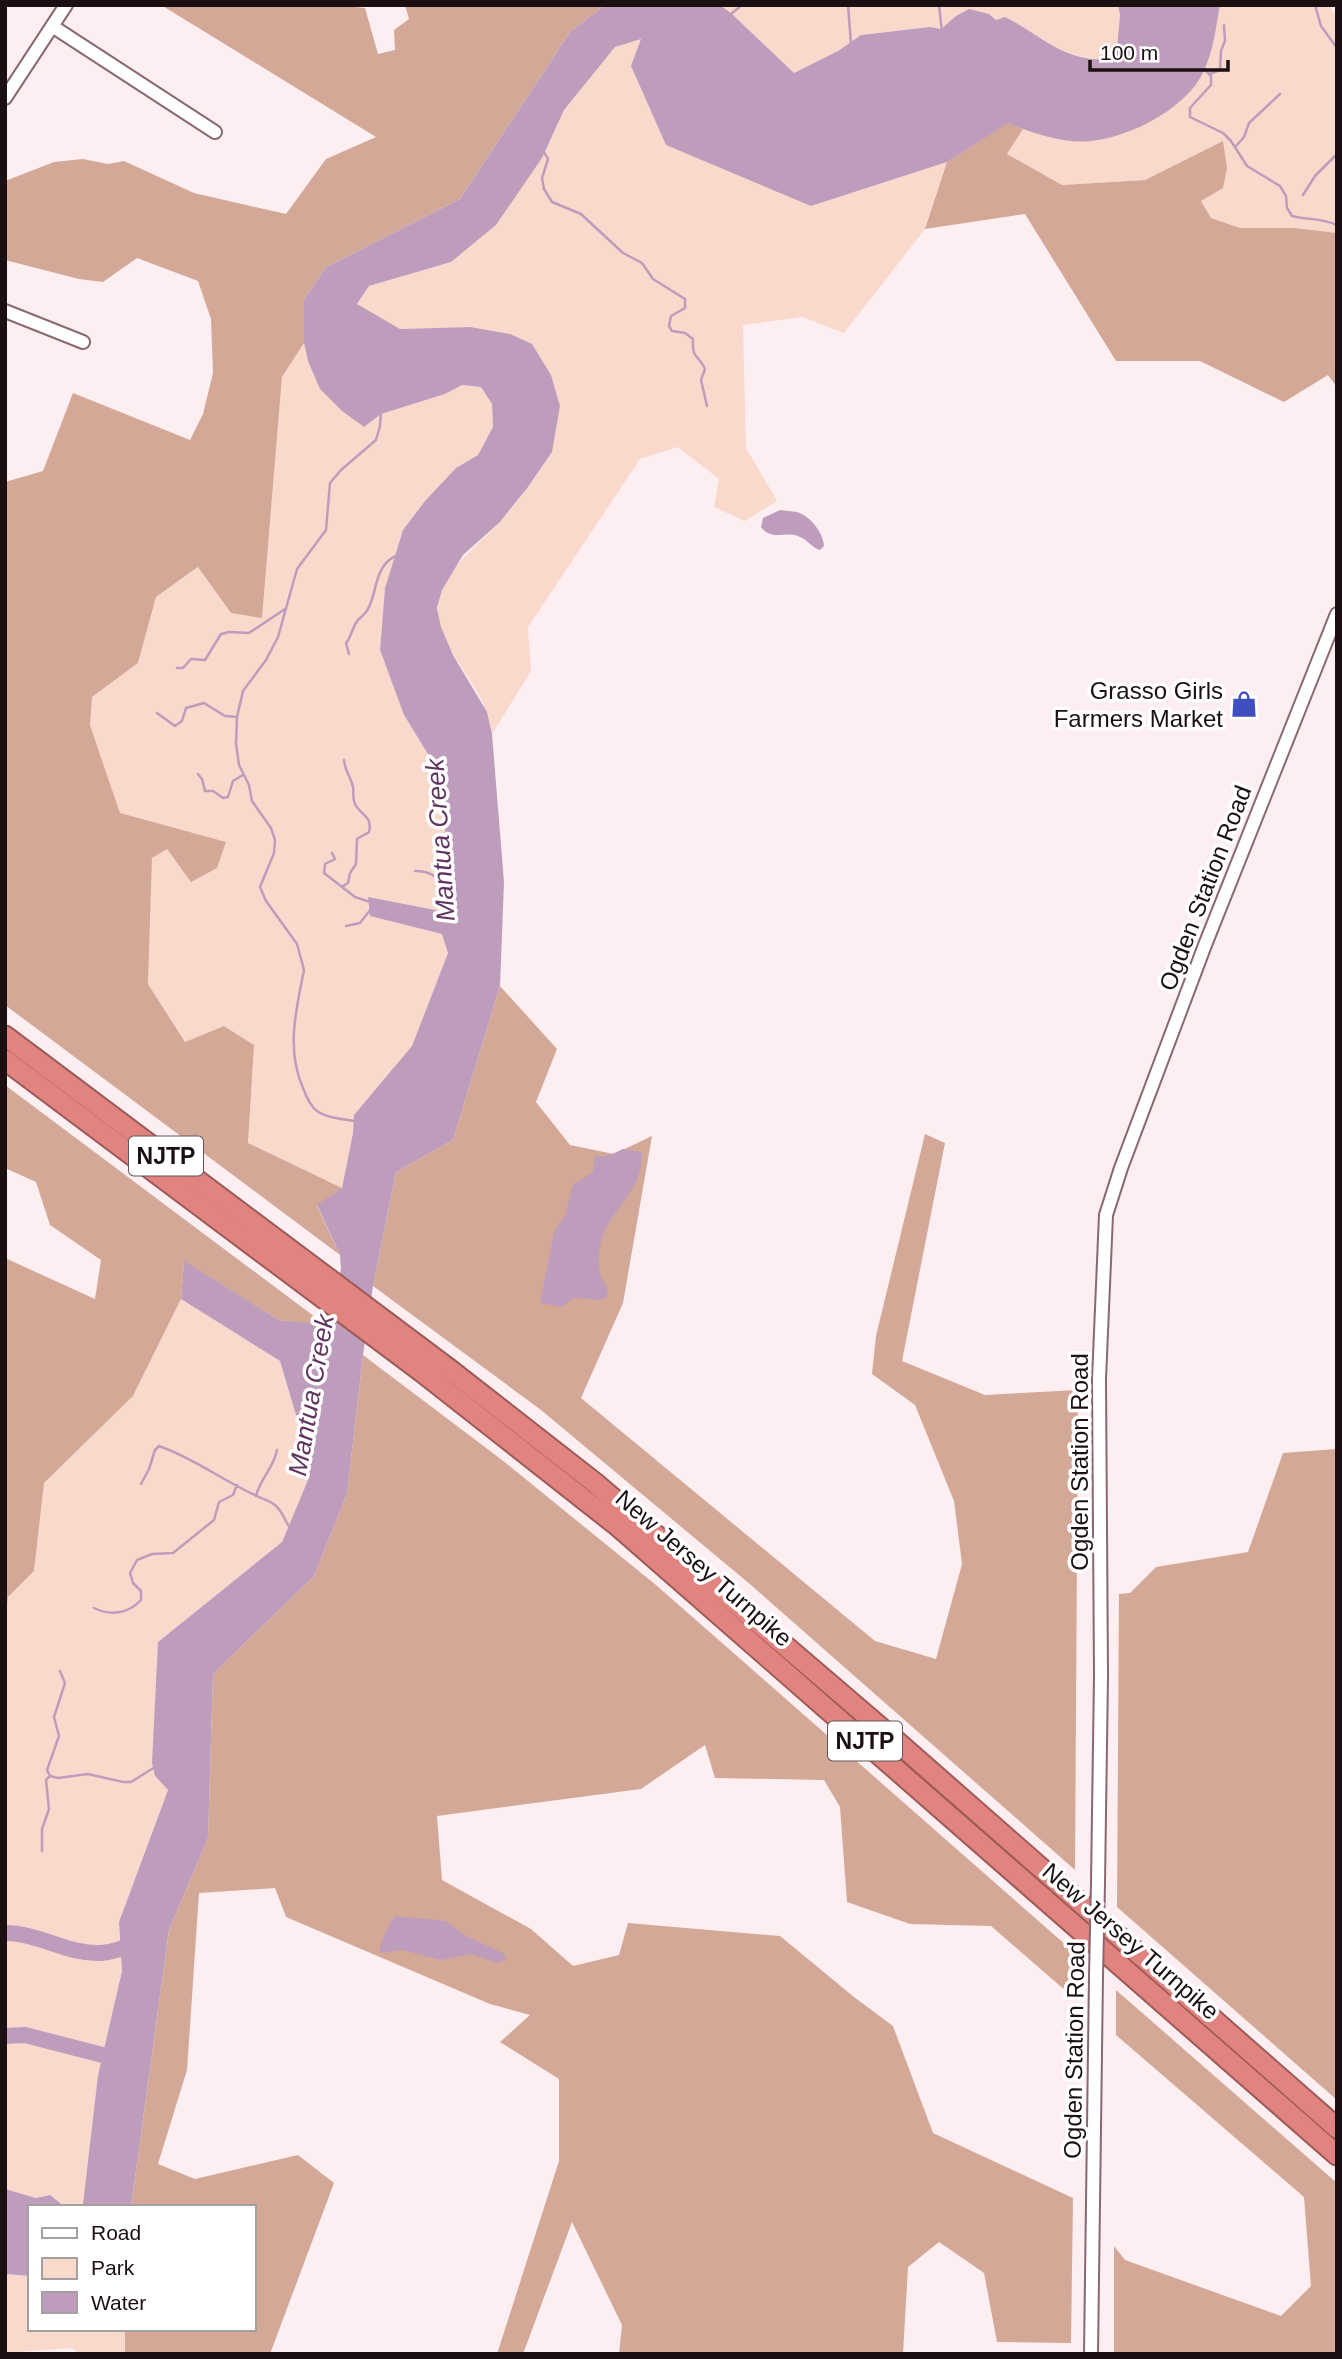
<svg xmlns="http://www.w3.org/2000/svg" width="1342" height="2359" viewBox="0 0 1342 2359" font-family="Arial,sans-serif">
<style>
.green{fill:#fad9cd}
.forest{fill:#d4a897}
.water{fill:#be9dbc}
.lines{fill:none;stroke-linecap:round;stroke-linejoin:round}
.stream{stroke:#be9dbc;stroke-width:2.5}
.river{stroke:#be9dbc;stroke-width:16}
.minor-casing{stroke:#896970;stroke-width:16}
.highway-casing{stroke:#9c5a58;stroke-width:23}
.minor{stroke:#fff;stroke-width:12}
.highway{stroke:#e1837e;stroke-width:19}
.minor-bridge-casing{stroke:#896970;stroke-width:16;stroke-linecap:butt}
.minor-bridge{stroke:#fff;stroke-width:12}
.labels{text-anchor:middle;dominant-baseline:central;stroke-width:7;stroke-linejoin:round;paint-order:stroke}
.shield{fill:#fff;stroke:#5f5758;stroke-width:2}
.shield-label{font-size:23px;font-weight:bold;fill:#1b0f11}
.poi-label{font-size:24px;fill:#1b0f11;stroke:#fff;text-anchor:end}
.street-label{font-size:24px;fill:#1b0f11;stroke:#fff}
.water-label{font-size:26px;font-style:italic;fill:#613560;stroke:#fff}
</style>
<rect width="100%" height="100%" fill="#fdeef1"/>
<path class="green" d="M720,5H1118L1120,15L1116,58L1101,60L1063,53L1018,24L996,20L989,14L956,16L941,30L930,27L861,35L838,51L794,73L732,14Z
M1220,5H1330L1337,20V233L1295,228H1240L1211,218L1201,200L1223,141L1145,180L1062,185L1007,154L1023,129L1059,138L1121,134L1160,116L1194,86L1211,50Z
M641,38L811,206L947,162L925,229L844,333L803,317L743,325L746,448L777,501L745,521L714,507L719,479L678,447L640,459L528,627L531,671L492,734C490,727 489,720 487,713C476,682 451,659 441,627C426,581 474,550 501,521C520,500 536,476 552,452L470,327L400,329L357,305L369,286L451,262L542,158L564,110L615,47Z
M304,343C317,389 326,399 364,427L381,414L445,394L462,385L481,387L492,404L493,427L478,455L456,468L425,501L403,530L385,588L380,650L404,715L434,764L456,897L440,911L368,898L370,915L443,934L448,953L412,1047L354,1115L353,1133L342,1188L248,1143L254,1045L224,1026L185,1042L148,984L152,858L166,848L217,868L120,813L90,725L92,697L138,663L156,597L199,567L231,613L262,617L282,377Z
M181,1299L280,1361L301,1432L308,1480L282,1542L158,1642L155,1776L168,1790L119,1922L122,1971L98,2075L83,2205L65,2207L50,2195L36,2198L5,2189V1618L8,1597L34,1571L44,1483L133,1396Z
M5,2274L30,2276V2329H125V2354H79L72,2348L5,2353Z"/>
<path class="forest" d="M161,5H339L365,8L378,54L395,50L394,30L409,19L405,5H605L570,32L460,199L326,267L304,300V343L282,377L262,618L231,613L198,567L156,597L138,663L92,697L90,725L120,813L226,842L217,868L191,882L167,849L152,858L148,984L185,1042L224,1026L254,1045L248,1143L342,1188L317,1206L340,1255L5,1005V482L43,471L73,393L190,440L203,414L213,373L211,319L198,281L137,258L103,282L79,279L5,260V181L54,162L83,159L108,164L124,161L194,193L286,214L326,159L376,137Z
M1008,122L1023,129L1007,154L1062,185L1145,180L1223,141L1227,168L1223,188L1201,201L1211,218L1240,228H1295L1337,233V387L1328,375L1284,402L1200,361H1116L1025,214L925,229L947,162Z
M500,986L557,1049L536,1102L570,1145L614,1154L652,1136L623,1303L581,1398L875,1641L936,1659L962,1564L954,1501L915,1405L872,1374L876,1336L925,1134L945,1143L902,1361L985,1395L1078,1390L1075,1870L751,1585L541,1410L373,1286L396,1172L453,1140Z
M5,1085L327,1326L279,1320L184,1262L181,1299L133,1396L44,1483L34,1571L8,1597L5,1618V1258L95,1299L101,1260L50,1225L36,1182L5,1168Z
M363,1355L502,1460L656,1585L1075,1953L1074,1998L991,1926L910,1924L847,1902L840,1807L824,1780L715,1778L705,1745L641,1789L437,1816L442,1880L531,1929L573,1966L619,1955L628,1923L780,1936L854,1997L893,2026L933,2133L1073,2198L1071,2343L997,2342L984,2273L939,2242L908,2267L903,2354H619L622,2325L572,2222L523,2354H497L559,2161V2079L500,2042L530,2015L490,2004L286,1917L275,1888L199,1893L187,2070L158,2164L195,2179L298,2155L334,2183L270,2354H125V2329H254V2207H131L169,1930L208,1838L213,1674L314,1576L347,1494Z
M1337,1449V2100L1117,1907L1119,1594L1130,1593L1156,1567L1248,1552L1283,1453Z
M1116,1990L1337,2183V2354H1114V2246L1125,2260L1281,2316L1311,2286L1304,2197L1116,2035Z"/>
<path class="water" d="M605,5H720L732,14L794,73L838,51L861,35L930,27L941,29L956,16L969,9L989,14L996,20L1005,17C1047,38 1062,63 1116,59L1120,15L1118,5H1220C1215,32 1212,65 1194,87C1171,115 1128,137 1091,141C1064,144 1032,133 1008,123L947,162L811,206L666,145L631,66L641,39L615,47L564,110L542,158L496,225L451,262L369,286L357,304L400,329L470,327L510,334L532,344L551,375L560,406L552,452L528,487L500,522L463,555L442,590L437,608L441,627L453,655L487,712L492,734L504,882L500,986L453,1140L396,1172L373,1286L363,1355L347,1494L314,1576L213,1674L208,1838L169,1930L131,2207H76L83,2204L98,2075L122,1971L119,1922L168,1790L155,1776L152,1763L158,1642L282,1542L308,1480L301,1432L280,1361L181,1299L184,1261L279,1320L327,1325L341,1269L340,1255L317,1205L342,1188L353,1133L354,1115L412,1046L448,953L442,934L370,916L368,897L440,911L456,896L434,764L404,715L380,650L385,588L403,530L425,501L456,468L478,455L493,427L492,404L481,387L462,385L445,394L381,414L364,427L342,411L320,389L308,361L304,343V300L326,267L460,199L570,32Z
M780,510C785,511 792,511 797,512C810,516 823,532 824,546L820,550C812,548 808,540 800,537C786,530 772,542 761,527L763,518Z
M623,1149L641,1152C646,1186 614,1206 603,1235C599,1245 598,1261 600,1272C602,1283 610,1285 607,1297L602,1300L573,1298L562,1307L540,1303L554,1232L565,1216L573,1185L593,1172L594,1157L610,1155Z
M395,1916L446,1921L466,1936L503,1953L507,1959L497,1963L471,1954L441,1960L402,1950L380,1953C379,1944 389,1924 395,1916Z
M5,2189L36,2198L50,2195L65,2207H30V2276L5,2274Z"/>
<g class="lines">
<path class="stream" d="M848,5L851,44
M939,5L942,32
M1315,5L1321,26L1337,48
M731,14L742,5
M1202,67L1211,76V85L1190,108V117L1223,133L1231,141L1247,166L1280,186L1286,196L1287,208L1292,216C1307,220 1322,218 1337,225
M1210,74L1220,70L1221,51L1225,41L1224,25
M1236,146L1244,137L1249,123L1280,94
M544,152L548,159L542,178L544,189L552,202L581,214L623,253L642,263L653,279L685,299V308L671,316L669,326L672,331L685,333L693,339C692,361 698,353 705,369L701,380L707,406
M1303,195L1315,176L1337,154
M349,654L346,643C352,636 353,624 359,619C364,614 366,614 369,607C378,587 375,564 398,555
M177,668H183L191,659L205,660L221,634L229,632L249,633L285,609
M157,713L175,726L182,721L186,708L204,703L225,716L237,717
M198,774L202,779L205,791H213L223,798L228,797L233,781L243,775
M332,853L335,859L325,864L324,873L355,897L370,902
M415,871C440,871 440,887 457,898
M343,886L348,883L350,873L356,864L357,839L369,832C373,816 361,816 355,804C352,798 354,793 353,787C351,777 345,772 344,760
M346,926L360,923L371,909
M354,1121C342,1119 327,1118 317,1111C310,1106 306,1096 303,1088C286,1049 296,1010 304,970L297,944L266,901L260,887L274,853L275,840L271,828L252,801L249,785L239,765L236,743L237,717L243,691L266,660L278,637L297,569L326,530L330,483L341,470L376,440L380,426L381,411
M141,1484L149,1469L155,1450L159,1446C194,1458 223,1481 257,1496C264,1500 270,1500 276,1506C283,1512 285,1522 291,1529
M256,1496C260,1478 273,1470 277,1450
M94,1608C110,1616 128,1614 141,1600V1591L133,1583L130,1573L137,1560L152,1554L173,1553L214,1520L219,1502L233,1495L237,1485
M50,1776L58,1778L88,1774L123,1782H131L155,1767
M42,1851V1829L49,1809L46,1780L50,1776L47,1770L59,1736L54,1717L65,1683L60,1671"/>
<path class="river" d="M5,1933C39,1933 69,1955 101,1953C114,1952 127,1947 138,1942
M5,2036L25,2035L122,2060"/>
<defs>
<path id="minor" d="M52,26L215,132
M5,98L66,5
M5,311L83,342
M1098,1883L1101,1675L1099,1379L1106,1215L1121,1168L1205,945L1337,614
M1091,2354L1096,1976"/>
<path id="highway" d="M5,1036L449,1369L595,1483L895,1740L1337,2128
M5,1060L422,1372L619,1527L1337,2155"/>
</defs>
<use href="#minor" class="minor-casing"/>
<use href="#highway" class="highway-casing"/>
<use href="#minor" class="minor"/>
<use href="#highway" class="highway"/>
<defs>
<path id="minor-bridge" d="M1096,1976L1098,1883"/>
</defs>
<use href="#minor-bridge" class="minor-bridge-casing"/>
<use href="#minor-bridge" class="minor-bridge"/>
</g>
<defs>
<symbol id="shop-bare" viewBox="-9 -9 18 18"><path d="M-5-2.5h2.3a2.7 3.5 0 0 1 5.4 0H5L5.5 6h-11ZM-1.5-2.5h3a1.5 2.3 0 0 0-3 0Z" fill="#404ec2" stroke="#fff" stroke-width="2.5" paint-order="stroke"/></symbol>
</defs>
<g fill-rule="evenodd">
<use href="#shop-bare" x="1225" y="685" width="38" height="38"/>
</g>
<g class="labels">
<g class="shield">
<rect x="129" y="1136.5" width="74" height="39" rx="5"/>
<rect x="828" y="1721.5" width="74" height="39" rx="5"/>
</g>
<g class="shield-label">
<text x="166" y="1156">NJTP</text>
<text x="865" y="1741">NJTP</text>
</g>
<g class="poi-label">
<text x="1223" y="690">Grasso Girls<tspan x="1223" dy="28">Farmers Market</tspan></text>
</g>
<g class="street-label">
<text transform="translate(1205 888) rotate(-69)">Ogden Station Road</text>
<text transform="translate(1079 1462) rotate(-90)">Ogden Station Road</text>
<text transform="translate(704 1568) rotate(41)">New Jersey Turnpike</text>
<text transform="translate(1131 1941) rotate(41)">New Jersey Turnpike</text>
<text transform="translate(1074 2050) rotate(-89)">Ogden Station Road</text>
</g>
<g class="water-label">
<text transform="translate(440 840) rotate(-94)">Mantua Creek</text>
<text transform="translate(311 1395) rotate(-80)">Mantua Creek</text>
</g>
</g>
<rect width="1342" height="2359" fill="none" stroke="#1b0f11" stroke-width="14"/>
<rect x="28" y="2205" width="228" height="126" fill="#ffffff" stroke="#a49fa0" stroke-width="2"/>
<rect x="42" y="2228" width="35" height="10" fill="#ffffff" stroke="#a49fa0" stroke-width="2"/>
<text x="91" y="2240" font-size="21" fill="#1b0f11">Road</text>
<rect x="42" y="2258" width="35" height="21" fill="#fad9cd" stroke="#a49fa0" stroke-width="2"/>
<text x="91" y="2275" font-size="21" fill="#1b0f11">Park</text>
<rect x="42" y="2292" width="35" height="21" fill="#be9dbc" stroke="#a49fa0" stroke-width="2"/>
<text x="91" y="2310" font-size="21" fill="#1b0f11">Water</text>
<path d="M1090 60v10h138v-10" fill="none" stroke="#1b0f11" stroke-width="3.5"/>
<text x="1100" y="60" font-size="21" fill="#1b0f11" stroke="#ffffff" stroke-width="5" paint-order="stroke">100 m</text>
</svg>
